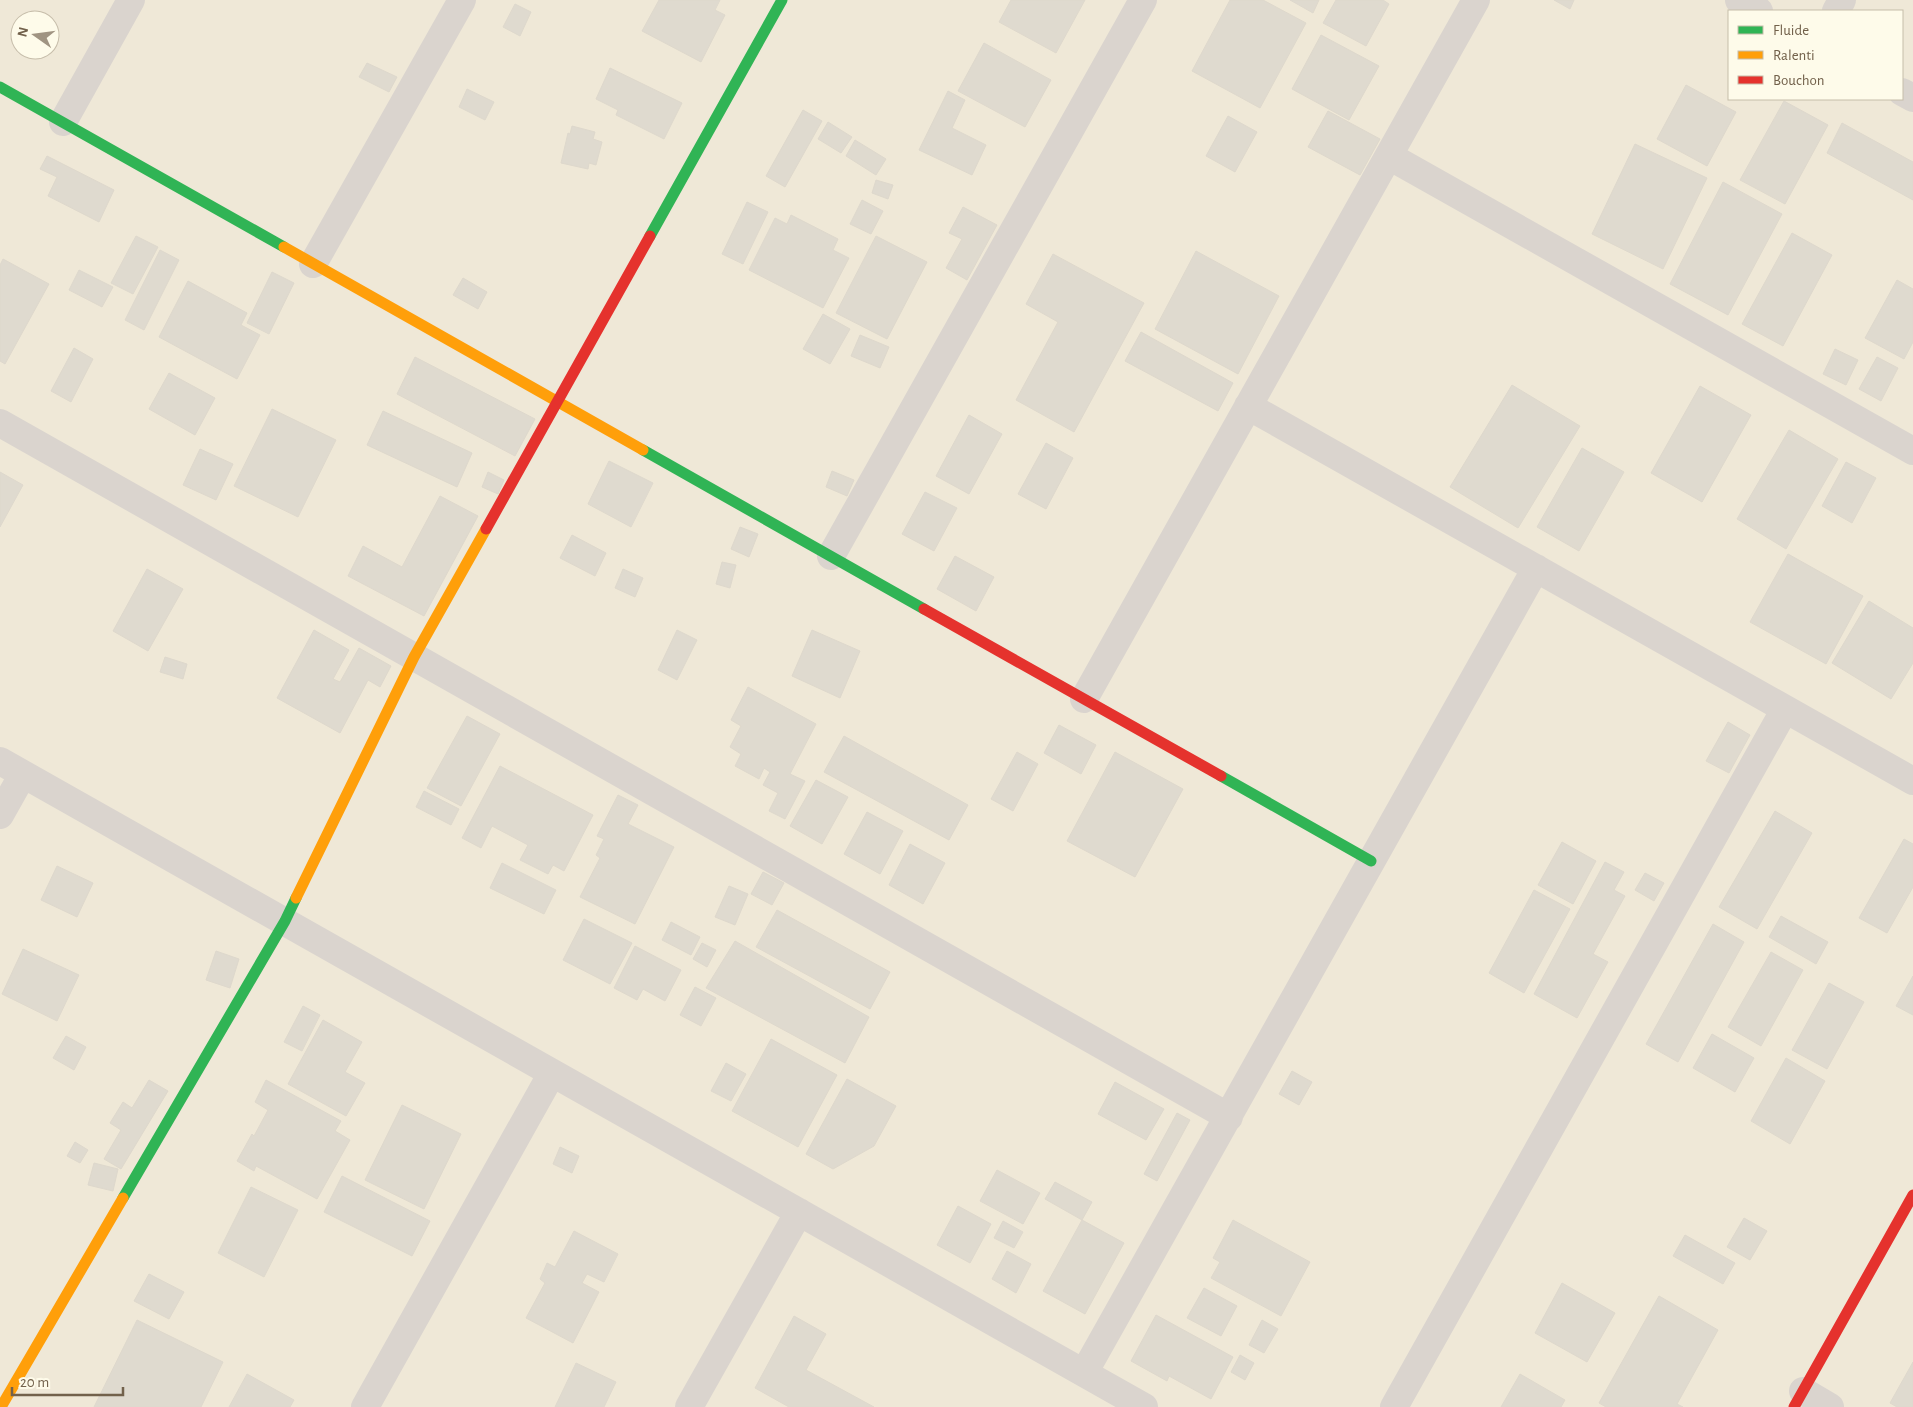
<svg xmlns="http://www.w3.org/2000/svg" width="1913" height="1407" viewBox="0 0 1913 1407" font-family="'Alegreya Sans',sans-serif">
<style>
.residential{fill:#efe8d7;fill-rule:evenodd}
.building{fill:#dfdacf;stroke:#ded8cc}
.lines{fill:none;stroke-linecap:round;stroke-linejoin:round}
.street{stroke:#dad4ce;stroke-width:28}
.fast{stroke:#30b455;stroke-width:11}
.slow{stroke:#ff9f0a;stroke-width:11}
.jam{stroke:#e5322d;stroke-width:11}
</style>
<rect width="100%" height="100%" fill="#f6f4e9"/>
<path class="residential" d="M0,0H1913V1407H0ZM1729,11H1902V99H1729ZM20,20H50V50H20Z"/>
<path class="building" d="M659,0H720L715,10L725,15L701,62L642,31Z
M1011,0H1085L1056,53L999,22Z
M1230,0H1263L1306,23L1260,108L1192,71Z
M1290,0H1319L1313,13Z
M1336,0H1383L1389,4L1366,46L1323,23Z
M1554,0H1574L1570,9Z
M515,4L531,12L520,36L503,27Z
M1321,35L1379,66L1349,120L1292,89Z
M984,43L1051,80L1025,127L958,91Z
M367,63L397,77L389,92L359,77Z
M610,68L682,103L664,139L616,115L618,110L596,99Z
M1686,85L1736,112L1707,166L1657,139Z
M467,89L494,102L485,120L459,107Z
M948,91L965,100L952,128L986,145L972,175L919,150Z
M1784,101L1828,125L1785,204L1740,180Z
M803,110L822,121L785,187L766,176Z
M1328,111L1380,139L1360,175L1308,147Z
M1228,116L1257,132L1235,172L1206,156Z
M828,122L852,137L841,153L818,139Z
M1842,123L1913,162V200L1827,153Z
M572,126L595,132L593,139L602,142L596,165L589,163L588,169L561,163L568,133L570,134Z
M855,140L886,159L876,175L846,156Z
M1635,144L1707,178L1663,269L1592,234Z
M47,156L114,190L99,222L48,196L57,177L40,169Z
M876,180L893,185L888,199L872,193Z
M1723,182L1782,214L1728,315L1670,284Z
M862,200L883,211L871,234L850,224Z
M747,202L768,212L743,264L722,254Z
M963,207L997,225L967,280L946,268L962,239L949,233Z
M791,215L838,239L833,250L849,258L823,308L749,270L775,218L787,224Z
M1792,233L1832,255L1783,346L1742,324Z
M136,236L158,247L133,294L111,283Z
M876,236L927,262L887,339L836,313Z
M160,250L179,260L144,330L125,320Z
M1196,251L1279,296L1238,374L1155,329Z
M1053,254L1144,303L1074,432L1016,400L1058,322L1026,304Z
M3,259L49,284L5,364L0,361V265Z
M79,270L113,287L102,307L69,290Z
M272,272L294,283L269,334L247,323Z
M463,278L487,292L478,309L453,295Z
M1897,280L1913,289V342L1904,359L1865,338Z
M188,281L247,313L241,325L260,335L237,379L159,337Z
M823,314L850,329L830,364L803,349Z
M1141,332L1233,383L1218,411L1125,361Z
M860,335L889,347L880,368L851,356Z
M74,348L93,359L71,402L51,391Z
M1835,349L1858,360L1846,385L1823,374Z
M415,357L535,419L515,456L397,394Z
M1877,357L1898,368L1881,401L1859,389Z
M169,373L215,398L195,435L149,409Z
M1512,385L1580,426L1518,528L1450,487Z
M1700,386L1751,415L1702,502L1651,473Z
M272,409L336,440L298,517L234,486Z
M383,411L472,453L457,487L367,445Z
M969,415L1002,434L969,494L936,476Z
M1789,430L1838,459L1786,549L1737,519Z
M1046,443L1073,458L1046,509L1018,494Z
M1582,448L1624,472L1579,551L1537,527Z
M200,449L233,464L216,500L183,485Z
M609,461L653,483L631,527L588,504Z
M1846,462L1876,478L1852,523L1822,506Z
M832,471L854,480L847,496L826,487Z
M0,472L23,485L0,527Z
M488,472L504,480L498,494L482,487Z
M925,492L957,508L934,551L902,534Z
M440,496L478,516L424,616L348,576L363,546L402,567Z
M740,527L758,534L749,557L731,549Z
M572,535L606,553L595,576L560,558Z
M1788,554L1863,596L1826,664L1750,622Z
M955,556L994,577L976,611L937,589Z
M722,562L736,565L730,588L716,584Z
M147,569L183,589L148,651L113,631Z
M623,569L643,578L635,597L615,588Z
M1869,601L1913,628V663L1891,699L1832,663Z
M314,630L349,650L333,679L340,682L359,648L391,666L380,687L368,680L340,733L277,698Z
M677,630L697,640L677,680L658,670Z
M812,630L860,651L840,698L792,676Z
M165,657L187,664L183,679L160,672Z
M748,687L816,724L790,774L805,781L785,819L769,811L778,793L763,785L770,772L764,768L759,779L735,766L741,754L730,747L741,726L731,720Z
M467,716L500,734L461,806L427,788Z
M1728,722L1750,735L1729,773L1706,761Z
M1059,725L1096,745L1081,774L1044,753Z
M844,736L968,805L949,840L824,772Z
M1017,752L1038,764L1013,811L991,799Z
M1115,752L1183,789L1135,877L1067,841Z
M500,766L593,815L564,871L553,865L548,874L520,860L528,845L492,826L481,848L462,838Z
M816,780L848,797L822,844L790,826Z
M424,791L459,809L451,825L416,807Z
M618,795L638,805L628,824L674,847L635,924L580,897L600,858L596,855L604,839L597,836Z
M1775,811L1812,833L1757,929L1719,907Z
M867,812L903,831L880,874L844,854Z
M1904,839L1913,844V887L1887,933L1859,918Z
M1562,842L1596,861L1573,904L1538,885Z
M910,844L945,863L923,904L889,885Z
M1605,862L1624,872L1614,890L1625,896L1593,954L1608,962L1577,1018L1534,994Z
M502,863L556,890L544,914L490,888Z
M57,866L93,883L77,917L41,900Z
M763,872L784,883L772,905L751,894Z
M1645,873L1664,883L1654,901L1635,890Z
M729,886L748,894L735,925L715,917Z
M1534,890L1570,909L1524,993L1489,973Z
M777,910L890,972L870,1009L756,947Z
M1781,916L1828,942L1816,964L1769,937Z
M584,919L632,943L610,984L563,960Z
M671,922L700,937L691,955L662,940Z
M1713,924L1744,942L1678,1062L1646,1044Z
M735,941L869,1017L845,1063L706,988Z
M702,943L716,950L707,967L693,959Z
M635,946L681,970L665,1001L643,989L637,1000L614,988Z
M23,949L79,975L57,1021L2,994Z
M216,951L239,959L230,988L206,980Z
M1771,952L1803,970L1761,1046L1728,1027Z
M1913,976V1015L1896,1006Z
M1829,983L1864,1002L1827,1069L1792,1050Z
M695,987L716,998L701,1026L680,1015Z
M303,1006L320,1015L302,1051L284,1042Z
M323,1020L362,1042L345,1072L365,1083L346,1116L288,1084Z
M1712,1034L1754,1058L1735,1092L1693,1068Z
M66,1036L86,1047L74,1070L53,1058Z
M771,1039L837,1075L798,1147L732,1111Z
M1786,1058L1825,1081L1790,1144L1751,1121Z
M726,1063L746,1074L731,1101L711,1091Z
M1292,1071L1312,1082L1299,1105L1279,1094Z
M847,1079L896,1106L874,1146L833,1169L806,1154Z
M149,1080L168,1091L121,1169L104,1159L121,1130L110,1123L123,1102L132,1108Z
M266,1080L341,1121L335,1131L350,1140L317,1199L256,1166L254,1171L237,1161L252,1134L254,1136L268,1110L255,1102Z
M1115,1082L1164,1109L1146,1140L1098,1114Z
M402,1105L461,1134L424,1209L365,1180Z
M1177,1113L1190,1120L1157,1181L1144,1174Z
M75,1142L88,1150L80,1163L67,1156Z
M560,1147L579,1156L572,1173L553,1164Z
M94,1163L118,1169L113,1191L88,1185Z
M997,1170L1040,1193L1023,1224L980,1201Z
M342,1176L430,1221L412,1256L324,1212Z
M1055,1182L1092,1202L1082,1220L1045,1199Z
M251,1187L298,1210L264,1277L218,1253Z
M958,1206L991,1224L970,1263L937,1245Z
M1744,1218L1767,1231L1750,1260L1727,1247Z
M1082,1220L1124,1243L1085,1314L1043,1291Z
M1233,1220L1310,1262L1281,1316L1211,1278L1220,1262L1213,1258Z
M1003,1221L1023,1232L1014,1248L994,1238Z
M574,1231L618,1254L604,1282L587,1274L582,1283L599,1292L573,1343L526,1318L545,1283L540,1279L547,1263L555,1267Z
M1685,1235L1735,1263L1723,1284L1673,1256Z
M1007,1251L1031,1264L1016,1293L992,1279Z
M149,1274L184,1292L169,1319L134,1301Z
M1562,1283L1615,1313L1587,1362L1535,1333Z
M1204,1288L1237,1306L1221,1336L1187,1318Z
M1659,1296L1718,1330L1677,1404L1683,1407H1606L1599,1403Z
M1156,1315L1233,1357L1211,1399L1169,1376L1167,1381L1131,1361Z
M794,1316L826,1334L806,1370L874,1407H789L755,1388Z
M137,1320L223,1362L201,1407H94Z
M1262,1320L1278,1329L1264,1353L1249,1345Z
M1240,1355L1254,1363L1245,1380L1231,1372Z
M1913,1362V1407H1897L1890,1403Z
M576,1363L616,1382L604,1407H555Z
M247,1374L294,1400L290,1407H229Z
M1520,1374L1565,1400L1561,1407H1501Z"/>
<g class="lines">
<path class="street" d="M1739,0L1759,11
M1836,11L1842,0
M1902,92L1913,98
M63,122L131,0
M1389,156L1913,451
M313,264L462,0
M1248,406L1913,781
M0,423L1229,1117
M831,556L1143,0
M1084,699L1476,0
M0,761L1144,1407
M0,815L23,774
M1084,1373L1536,568
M1803,1391L1830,1407
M365,1407L552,1073
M689,1407L799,1212
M1394,1407L1785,709"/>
<path class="fast" d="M0,87L284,247
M650,236L782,0
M643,450L924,609
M1221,776L1371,861
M123,1198L285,921L296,898"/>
<path class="slow" d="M284,247L643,450
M296,898L414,657L486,529
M1,1407L123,1198"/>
<path class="jam" d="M486,529L650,236
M924,609L1221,776
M1794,1407L1913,1195"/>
</g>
<rect x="1728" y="10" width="175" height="90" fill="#fefbea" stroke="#c6bdaa"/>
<rect x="1738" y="26" width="25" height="8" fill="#30b455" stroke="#c6bdaa"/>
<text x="1773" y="35" font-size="15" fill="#72614b">Fluide</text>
<rect x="1738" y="51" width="25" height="8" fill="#ff9f0a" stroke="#c6bdaa"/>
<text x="1773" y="60" font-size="15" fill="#72614b">Ralenti</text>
<rect x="1738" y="76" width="25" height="8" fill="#e5322d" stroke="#c6bdaa"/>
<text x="1773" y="85" font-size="15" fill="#72614b">Bouchon</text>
<g transform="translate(35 35) rotate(284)"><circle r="24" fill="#fefbea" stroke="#c6bdaa"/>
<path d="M0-4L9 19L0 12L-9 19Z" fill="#a09482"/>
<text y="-8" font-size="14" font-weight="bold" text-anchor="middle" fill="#72614b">N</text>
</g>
<path d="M12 1387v8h111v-8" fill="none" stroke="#72614b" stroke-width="2.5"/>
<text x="20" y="1387" font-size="15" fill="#72614b" stroke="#fefbea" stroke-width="4" paint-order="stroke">20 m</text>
</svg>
